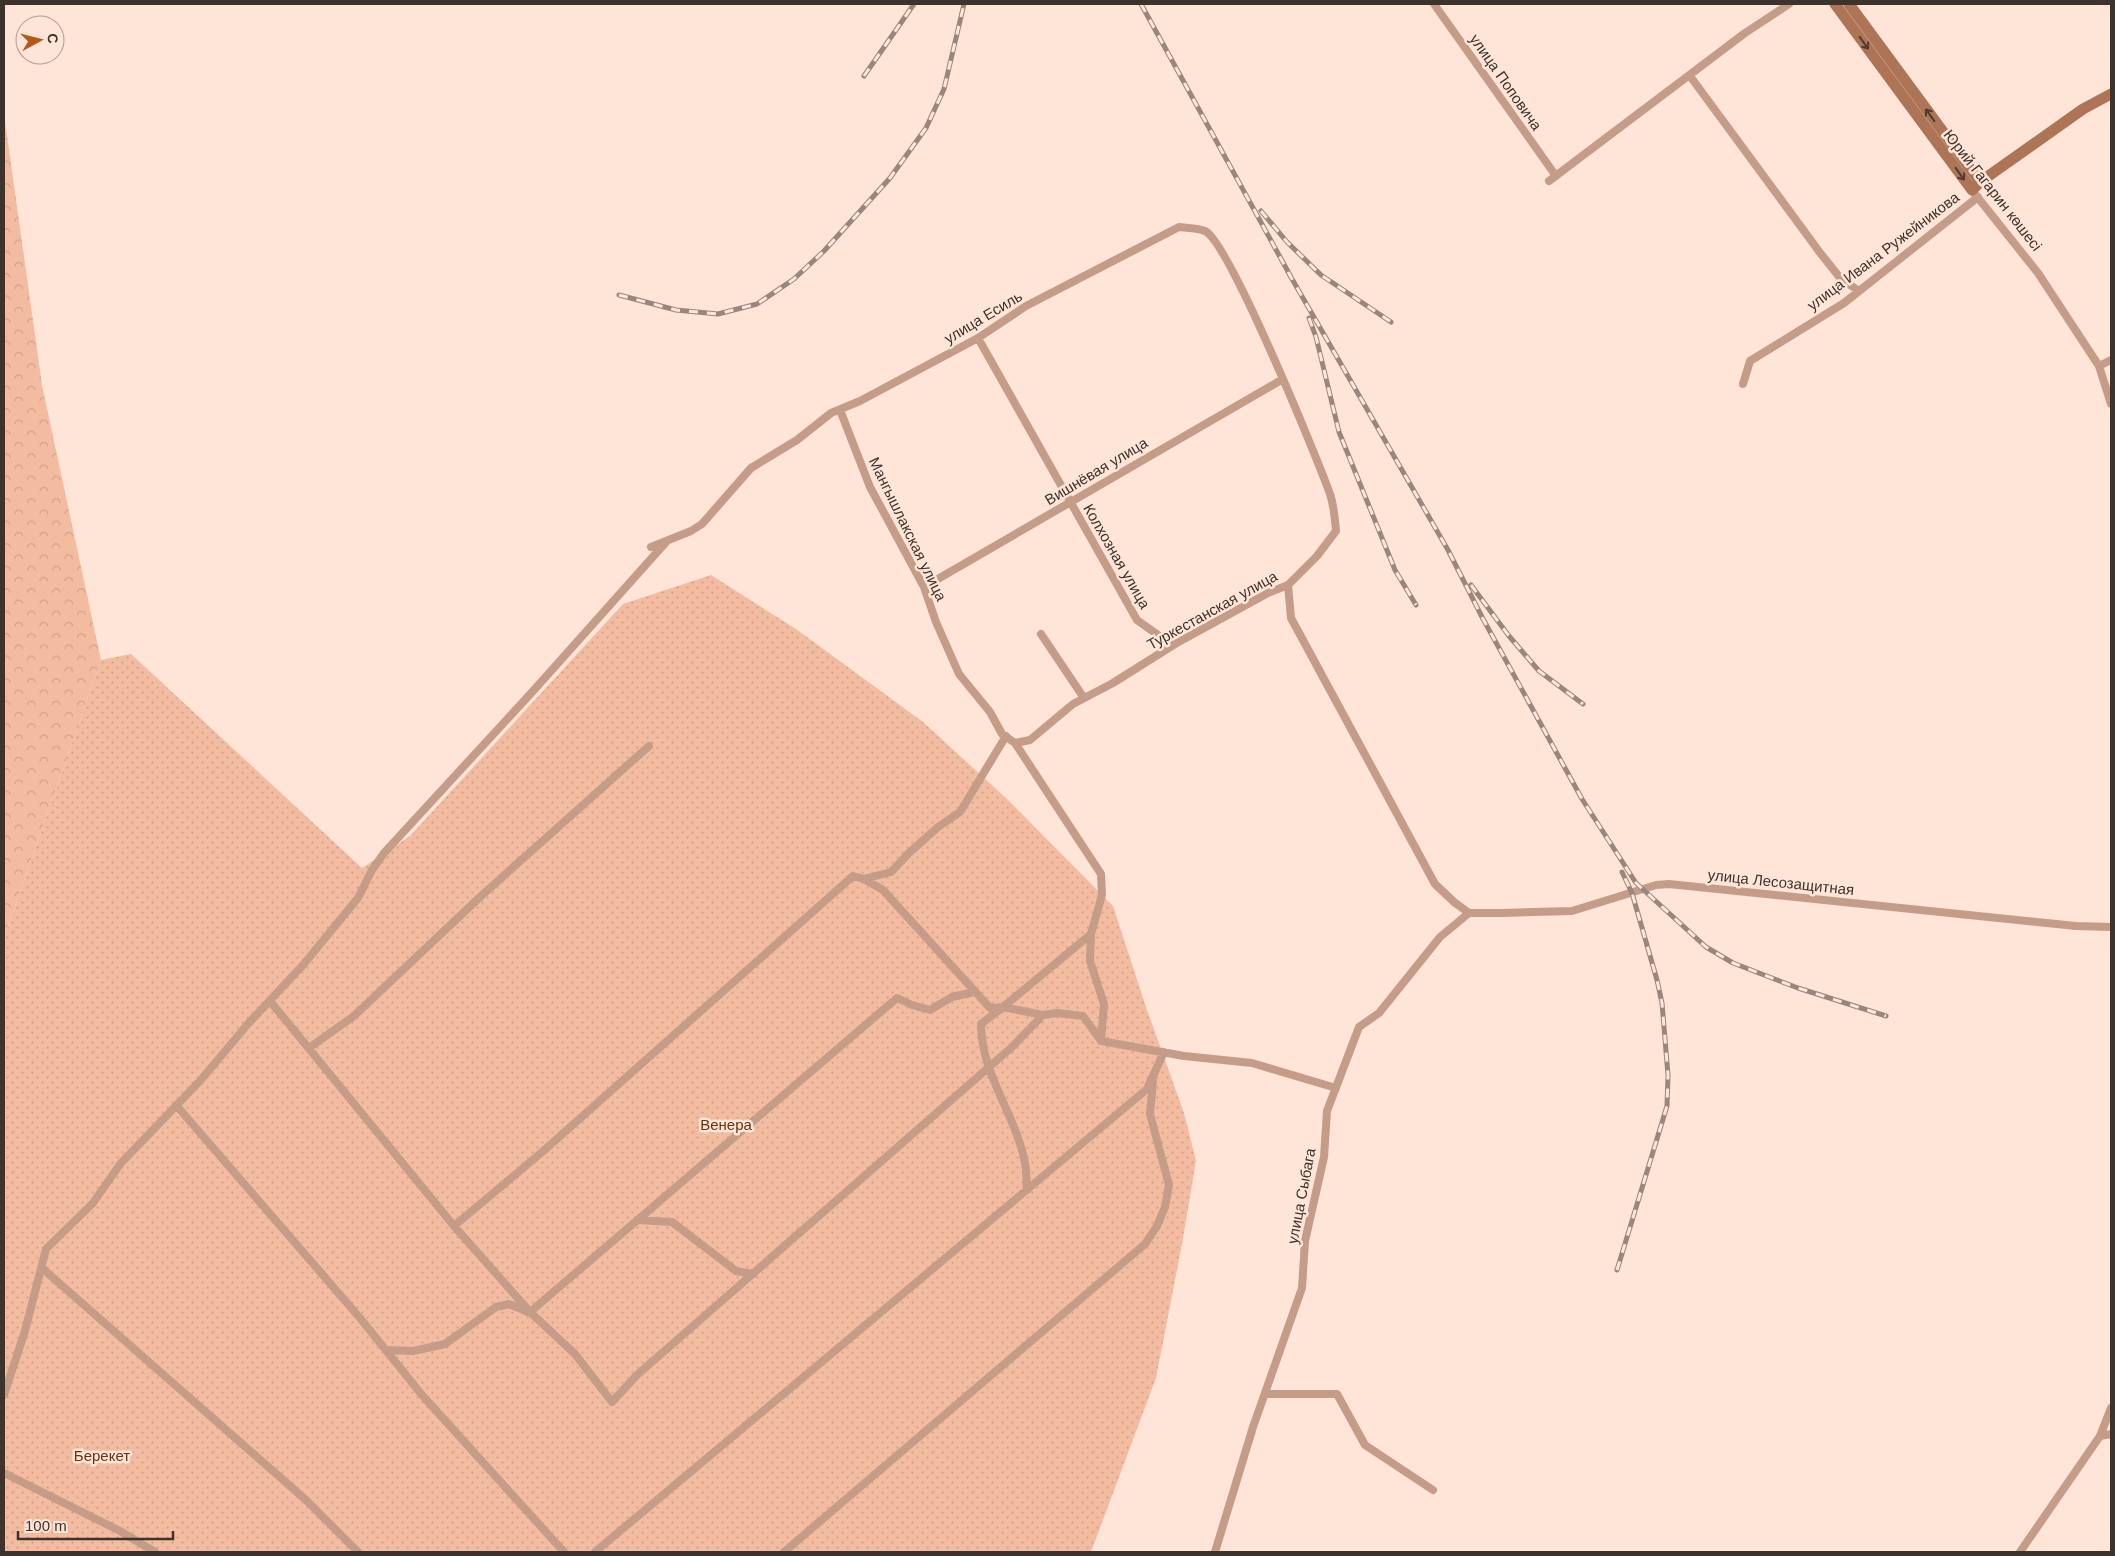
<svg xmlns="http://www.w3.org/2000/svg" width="2115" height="1556" viewBox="0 0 2115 1556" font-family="Arial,sans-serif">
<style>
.grass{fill:url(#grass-dots)}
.forest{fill:url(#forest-crowns)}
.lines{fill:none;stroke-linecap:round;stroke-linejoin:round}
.street{stroke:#c49c87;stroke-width:8}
.secondary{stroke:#ae7456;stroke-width:11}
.rail-casing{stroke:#99867d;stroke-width:5}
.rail{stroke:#ffe4d8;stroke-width:3;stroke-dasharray:9;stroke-linecap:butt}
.oneway{stroke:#4f3c32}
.labels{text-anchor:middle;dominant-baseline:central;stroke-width:5;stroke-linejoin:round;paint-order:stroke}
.street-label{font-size:15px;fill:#3e322c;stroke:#ffe4d8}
.park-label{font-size:15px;fill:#6b320f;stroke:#ffe4d8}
</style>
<defs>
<pattern id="grass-dots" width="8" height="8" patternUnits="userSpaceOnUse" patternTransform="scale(1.25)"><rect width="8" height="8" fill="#f3bca0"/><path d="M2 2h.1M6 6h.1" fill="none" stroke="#d1a28a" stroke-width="1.8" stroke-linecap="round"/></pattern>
<pattern id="forest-crowns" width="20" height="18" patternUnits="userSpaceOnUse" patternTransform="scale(1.25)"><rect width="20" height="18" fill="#f3bca0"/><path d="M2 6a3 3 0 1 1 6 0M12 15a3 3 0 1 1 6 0" fill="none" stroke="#d1a28a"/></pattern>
</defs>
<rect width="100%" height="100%" fill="#ffe4d8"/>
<path class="grass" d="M711,575L796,629L923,722L1007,799L1113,906L1147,1010L1184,1113L1196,1161L1182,1244L1156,1378L1091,1552H4V938L101,660L131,654L362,868L410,836L623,604Z"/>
<path class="forest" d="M4,114L42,385L101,660L4,938Z"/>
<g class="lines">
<path class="street" d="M1434,4L1556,176
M1690,76L1821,254L1841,279L1859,291
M1549,181L1745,33L1789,4
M1975,194L2038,273L2099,366L2111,404
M978,338L1137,620L1172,645
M2099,366L2111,360
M1743,384L1750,361L1844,303L1978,197
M651,547L691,531L702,524L751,468L797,440L831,413L860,401L978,338L1026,306L1179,227C1186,228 1198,228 1205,231C1229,242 1317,458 1330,494C1334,506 1335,519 1336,531L1317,556L1288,585L1268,593L1175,644L1113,683L1073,704L1030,740L1015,743L1002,734L990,712L959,674L936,622L924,587L870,487L840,410
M1288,585L1291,618L1435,884L1454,902L1469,913H1502L1572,911L1656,885L1669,884L2076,926L2111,927
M924,587L1283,379
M1041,634L1084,698
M1015,743L1101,874L1102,895L1091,934L1090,961L1104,1004L1101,1041
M864,879L891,872L909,853L938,827L960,812L1006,736
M270,1001L454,1226L530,1312L575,1354L612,1402L637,1375L1012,1047L1043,1015L1057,1013L1083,1016L1101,1041L1184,1056L1252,1063L1336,1088
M309,1048L354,1016L480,897L649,746
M176,1105L360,1318L422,1395L564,1552
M1027,1190C1026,1181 1027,1171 1025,1163C1016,1115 981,1074 981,1024L1003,1007L1043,1015
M637,1220L672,1222L736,1271L753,1274
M454,1226L541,1153L853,876L864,879L883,890L990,1008L1003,1007L1091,934
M42,1268L306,1500L358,1552
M530,1312L897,998L912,1005L930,1010L952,997L974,992
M386,1350L413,1351L445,1344L496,1307L509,1304L528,1312
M1265,1394H1337L1365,1445L1433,1490
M4,1395L25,1331L46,1249L93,1203L121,1163L200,1081L247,1025L303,965L358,898L372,870L384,853L534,690L667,541
M2100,1436L2111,1434
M4,1473L120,1531L155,1552
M595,1552L1147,1089L1164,1052
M784,1552L1145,1244L1157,1226L1165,1207L1169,1185L1150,1114L1153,1082
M1215,1552L1253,1427L1302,1288L1305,1241L1324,1157L1327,1111L1359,1027L1379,1013L1440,937L1469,913
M2020,1552L2100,1436L2111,1408"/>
<path class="secondary" d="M1835,4L1972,190L1980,182L2083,109L2111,94
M1849,4L1980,182"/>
<defs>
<path id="rail" d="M1141,4L1291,277
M864,76L914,4
M1261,211L1287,242L1321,275L1391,322
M1288,272L1448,550L1482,617L1582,799L1636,883L1706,947L1733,963L1798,988L1886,1016
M619,295L676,310L718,314L757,304L794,279L824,251L890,178L926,128L944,89L964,4
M1309,318L1316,337L1339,432L1395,570L1416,605
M1471,585L1509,636L1539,671L1583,704
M1617,1270L1667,1106L1668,1075L1662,1003L1657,980L1632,893L1622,872"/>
</defs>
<use href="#rail" class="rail-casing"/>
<use href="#rail" class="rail"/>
</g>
<defs><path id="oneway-shaft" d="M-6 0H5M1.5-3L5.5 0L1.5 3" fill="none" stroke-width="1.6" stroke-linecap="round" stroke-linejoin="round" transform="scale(1.25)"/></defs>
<g class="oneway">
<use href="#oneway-shaft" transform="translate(1864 43) rotate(54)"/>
<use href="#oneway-shaft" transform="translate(1930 115) rotate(-126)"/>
<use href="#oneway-shaft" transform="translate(1960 174) rotate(54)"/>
</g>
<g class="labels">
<g class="street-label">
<text transform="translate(1506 82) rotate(55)">улица Поповича</text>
<text transform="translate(1993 190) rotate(52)">Юрий Гагарин көшесі</text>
<text transform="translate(1883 251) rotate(-37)">улица Ивана Ружейникова</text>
<text transform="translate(983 317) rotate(-31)">улица Есиль</text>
<text transform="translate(1096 471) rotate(-31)">Вишнёвая улица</text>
<text transform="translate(908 529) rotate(64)">Мангышлакская улица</text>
<text transform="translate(1117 556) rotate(60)">Колхозная улица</text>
<text transform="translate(1212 610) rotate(-29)">Туркестанская улица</text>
<text transform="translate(1781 882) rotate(6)">улица Лесозащитная</text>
<text transform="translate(1301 1196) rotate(-79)">улица Сыбага</text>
</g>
<g class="park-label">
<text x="726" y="1124">Венера</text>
<text x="102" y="1455">Берекет</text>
</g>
</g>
<rect width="2115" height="1556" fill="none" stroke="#3e322c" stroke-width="10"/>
<g transform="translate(40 40) rotate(83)"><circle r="24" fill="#ffe4d8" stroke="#b29d93"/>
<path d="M0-4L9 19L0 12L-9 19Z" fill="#b85718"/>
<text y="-8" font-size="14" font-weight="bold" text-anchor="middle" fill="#3e322c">С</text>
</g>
<path d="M18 1531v8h155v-8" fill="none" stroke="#3e322c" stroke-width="2.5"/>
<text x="25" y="1531" font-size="15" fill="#3e322c" stroke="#ffe4d8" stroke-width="4" paint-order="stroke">100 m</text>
</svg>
